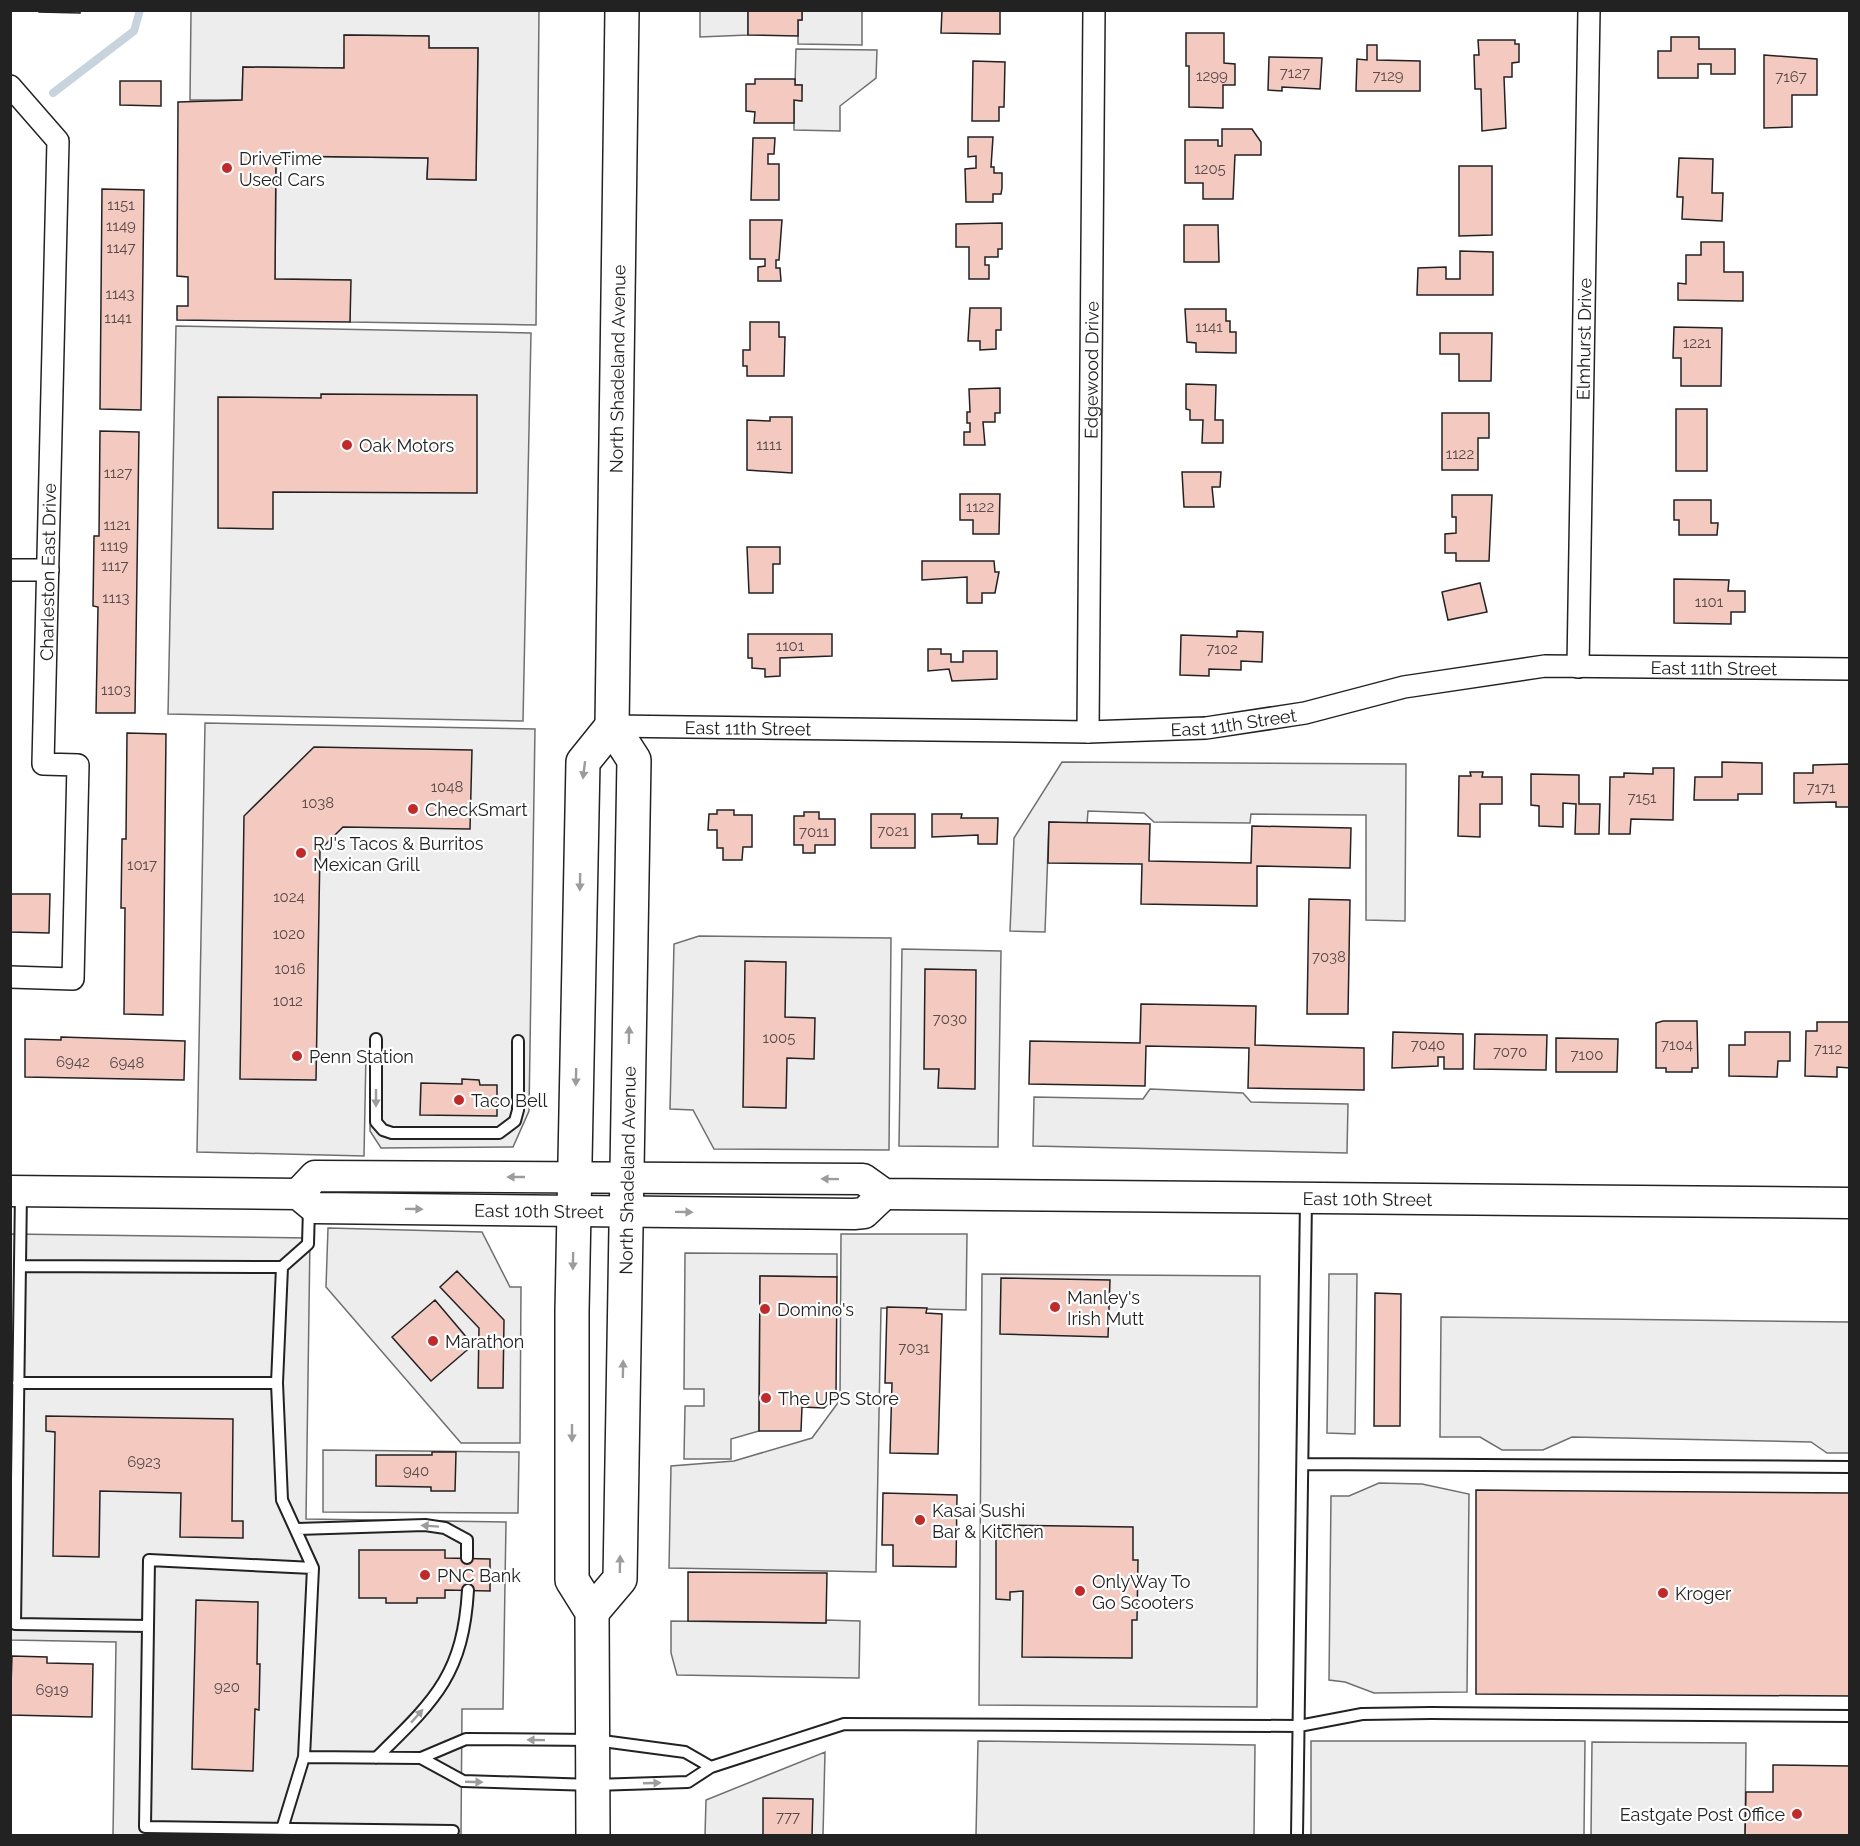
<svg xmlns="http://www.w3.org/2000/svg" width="1860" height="1846" viewBox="0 0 1860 1846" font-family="Raleway,sans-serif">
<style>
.parking{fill:#ededed;stroke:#6f6f6f;stroke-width:1.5}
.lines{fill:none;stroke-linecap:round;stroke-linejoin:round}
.stream{stroke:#c7d3dd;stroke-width:8}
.building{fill:#f3c9c0;stroke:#222;stroke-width:1.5}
.service-casing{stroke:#222;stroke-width:14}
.minor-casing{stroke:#222;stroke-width:24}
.secondary-casing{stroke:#222;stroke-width:33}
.primary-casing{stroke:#222;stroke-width:36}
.service{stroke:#fff;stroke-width:10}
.minor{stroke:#fff;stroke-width:21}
.secondary{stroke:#fff;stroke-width:30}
.primary{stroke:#fff;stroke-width:33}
.oneway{fill:#9c9c9c}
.poi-dot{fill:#c62828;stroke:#fff;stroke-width:2}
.labels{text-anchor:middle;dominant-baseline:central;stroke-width:4.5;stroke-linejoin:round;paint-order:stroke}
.number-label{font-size:15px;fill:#564c4a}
.poi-label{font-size:18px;fill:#222;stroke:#fff;text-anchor:start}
.street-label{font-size:18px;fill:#222;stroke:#fff}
</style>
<rect width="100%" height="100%" fill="#fff"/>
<path class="parking" d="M191,11H539L536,325L350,322V280L275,279L276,156L428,158L427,179L476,180L478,48H429L428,36L345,35L344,68L243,67L242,100H190Z
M700,11H748V35L700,37Z
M802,11H862V45L798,44V20H802Z
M796,49L877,50L876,78L840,106V131L794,130V100L801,101L802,85H795Z
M176,326L531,333L523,721L168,714Z
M205,723L535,729L529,1111L513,1147L381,1148L370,1131L372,1054H366L364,1156L197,1152Z
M1062,762L1406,764L1405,921L1366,920V815L1251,814L1250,823L1154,822L1144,813L1088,811L1087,824L1049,822L1045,932L1010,931L1014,838Z
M699,936L891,938L889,1150L714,1149L693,1110L670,1109L674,944Z
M902,949L1001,951L998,1147L899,1146Z
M1150,1089L1243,1093L1251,1102L1348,1104L1347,1153L1033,1146L1034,1097L1143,1099Z
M328,1228L482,1232L510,1287H521L520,1443H461L326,1287Z
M11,1234L310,1238L306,1519L506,1522L503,1709H462L461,1835H113L116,1642L11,1640Z
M841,1234H967L966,1310L881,1308L876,1572L669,1568L671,1466L734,1461L812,1438L840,1400Z
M685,1253L837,1254V1277L760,1276L759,1431L731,1439V1459H684L685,1406H704V1389H684Z
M982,1274L1260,1276L1257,1707L979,1705Z
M1329,1274H1357L1355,1434L1327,1433Z
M1441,1317L1849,1322V1453H1827L1811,1442L1572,1437L1543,1450H1502L1480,1437H1440Z
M323,1450L519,1452L518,1513L323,1512Z
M1379,1483L1422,1484L1469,1494L1467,1692L1374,1693L1345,1682L1329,1680L1331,1496H1349Z
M826,1620L860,1621L859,1678L677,1675L671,1653V1621L826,1623Z
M978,1741L1255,1745L1254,1835H976Z
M1311,1741H1585L1584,1835H1311Z
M1592,1742L1746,1743L1745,1835L1591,1836Z
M825,1752L823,1835L705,1836L706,1800Z"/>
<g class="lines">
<path class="stream" d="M53,93L134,31L140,10"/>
</g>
<path class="building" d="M39,10H80V13L39,12Z
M748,10H802V20H798V36L748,35Z
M942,10H1000V34L941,33Z
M1186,33H1224V63L1235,64V85H1223V108L1189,107V66H1186Z
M344,35L429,36V48H478L476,180L427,179L428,158L276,156L275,279L351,280L350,322L177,320V306H188V277L177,276L178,102L242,100L243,67L344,68Z
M1671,37H1699V49H1735V74H1711V64H1698V78H1658V51H1671Z
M1478,40H1515V44H1519V62L1512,63V77H1504L1506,128L1482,131L1481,89H1475L1474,55H1479Z
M1367,45H1377V60L1420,61V91H1356L1357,59L1367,60Z
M1764,55L1817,59V95H1792V127L1764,128Z
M1269,57L1322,58L1320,89L1282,87V91L1268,90Z
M973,61L1005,62L1004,107H999V121H972Z
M755,79H795V85H802V101L794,100V123H754L755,112L746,111V84H755Z
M120,81H161V106L120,105Z
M1222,129H1252L1261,142V155H1235L1233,199H1203V183H1185V140H1218V146H1222Z
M968,137H993L991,167H994V173H1002V188L1001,194H993V202H966L965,169L976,168V156L968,157Z
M753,138H775L774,154H768V164H779V200H751Z
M1679,158L1713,159L1712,193H1723L1722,221L1682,219L1683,197H1677Z
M1459,166H1492V235L1459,236Z
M102,189L144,190L141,410L100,409Z
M750,220H782L779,260H776V268H780L781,281H758V267L765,266V259H750Z
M1002,223V249H998V257H985V265H989V279H969V247H956V224Z
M1184,225H1218L1219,262H1184Z
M1701,242H1724V272H1743V301L1678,300V283L1686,284V255H1701Z
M1460,251L1493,252V295H1417L1418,268L1446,267V279H1460Z
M970,308H1001V330H996V349L980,350V341H968Z
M1185,309H1226V321H1230V332H1236V353L1196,352V343L1187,342Z
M750,322H779V337H785L784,376H747V366H743V350H750Z
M1674,327L1722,328L1721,386H1681V358H1673Z
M1440,333H1492L1491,381H1459V354H1440Z
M1186,384L1216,385L1215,420H1223V443H1202L1203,420H1190V410L1186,409Z
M1000,388V413H995V422H983L985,445H964V432H970V423H967V412H970L969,389Z
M321,394L477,395V493L273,492V529L218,528V397L321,398Z
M1676,409H1707V471H1676Z
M1442,413H1489V438H1478V470H1442Z
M770,417H792V473L747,470V420L770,421Z
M100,431L139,432L135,713H96L98,607L93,606L94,536H99Z
M1182,472H1221L1220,487H1212L1214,507H1184Z
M960,494H1000L999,534H973V520H960Z
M1452,495H1492L1489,561H1456V553H1445V534L1456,533V517H1452Z
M1674,500H1711V523H1718L1717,535H1679V520H1674Z
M747,547H780V564H773V593H749Z
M922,561H994L995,572H999L995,593H982V603H967V577L922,580Z
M1674,579L1729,580L1728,591H1745V612H1731V624L1674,623Z
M1480,583L1487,612L1448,620L1442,592Z
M1237,631L1263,632L1262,662L1241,661V670L1209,669V676L1180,675L1181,635L1237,637Z
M748,634H832V656L780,658V676L765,677V669L752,668V658H748Z
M928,649H941V654H951V662H963V651H997V679L952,681L949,669L928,671Z
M127,733L166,734L163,1015L124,1014L125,908H121L122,839H126Z
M314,747L472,750L470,829L343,827L320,850L316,1080L240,1079L244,816Z
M1722,762L1762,763V794H1738V800H1694L1695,777H1722Z
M1849,764V807H1836V802L1794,803V773H1813V765Z
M1653,768H1674L1673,820L1631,819L1630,834H1609L1610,777H1624V773L1653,774Z
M1470,772H1483L1482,777H1502V804H1480V837L1458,836L1459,776H1471Z
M1531,774L1579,775V804H1600L1599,834H1575L1576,804L1563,803V827L1539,826V806L1531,805Z
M717,810H734V815H752V847H743L742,860H723V848H717V830H708L709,814H717Z
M804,812H819V819H835V845H815V853H803V845H794V816H804Z
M871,814H915V848H871Z
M932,814H962L961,818H998L997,844H978V835L932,837Z
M1049,822L1150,824L1149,861L1251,863L1252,826L1351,828L1350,868L1257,866V906L1141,904L1142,864L1048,863Z
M10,894H50L49,933L10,932Z
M1309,899L1350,900L1348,1014H1307Z
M745,961L786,962L785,1017L815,1018L814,1059L787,1058L786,1108L743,1107Z
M925,969L976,970L975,1089L938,1088L939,1069H924Z
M1141,1004L1256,1006L1255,1045L1364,1048V1090L1248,1088L1249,1048L1146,1046L1145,1086L1029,1084L1030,1041L1140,1043Z
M1663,1021H1697L1698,1068H1692V1072H1666V1068H1656V1023Z
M1817,1022H1850V1068L1837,1067V1077L1805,1076L1806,1031H1817Z
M1393,1032L1463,1034V1069H1444V1057H1438V1066L1392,1068Z
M1745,1032H1790V1061H1778L1777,1077L1729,1076V1045H1745Z
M1475,1034L1547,1035L1546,1070L1474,1069Z
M61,1037L185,1041L184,1080L25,1077V1039L61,1040Z
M1556,1038L1618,1039L1617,1072H1556Z
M462,1079L479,1080L480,1085H497V1116L420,1115L421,1083L462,1084Z
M457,1271L504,1320L503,1388H478L479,1328L440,1287Z
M760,1276L837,1277L836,1396L824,1408L802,1407L801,1431H759Z
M1001,1278L1110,1280L1108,1337L1000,1334Z
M1375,1293L1401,1294L1400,1426H1374Z
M435,1300L473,1345L431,1381L392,1337Z
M887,1307L927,1308L926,1313L942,1314L938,1454L890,1453L892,1383H885Z
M46,1416L233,1419L232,1521H243V1538L180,1537L181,1493L100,1491L99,1557L53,1556L55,1432L46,1431Z
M432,1452H456L455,1491H431V1487L376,1486V1455H432Z
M1476,1490L1850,1493V1696L1476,1694Z
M883,1493L957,1495L956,1567L893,1566V1545H882Z
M996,1525L1133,1527V1560H1138L1137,1620H1132V1658L1022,1657L1023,1591L1010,1592V1600L996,1599Z
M359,1550H445V1558L490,1559V1591L445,1590V1598H417V1603H386V1598H359Z
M688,1572L827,1573L826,1623L688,1621Z
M196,1600L258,1602L257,1664H260L259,1710L255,1709L253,1771L192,1769Z
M12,1656L47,1657V1663L93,1664L92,1717L10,1715Z
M1773,1765L1850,1766V1836H1745L1746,1792H1773Z
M763,1798L813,1799L812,1836L763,1835Z"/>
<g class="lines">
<defs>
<path id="service" d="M376,1039V1122L383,1130L392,1133H499L515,1121L518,1110V1041
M21,1192L15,1624L148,1626
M21,1266L282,1267L308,1244L309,1208
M282,1267L277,1383L282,1500L313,1568L304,1757L421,1758L466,1739L595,1740L685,1752L711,1767L688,1782L594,1785L463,1781L421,1758
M18,1383H277
M1303,1464L1850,1467
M297,1529L425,1525L445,1528L467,1540V1558
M313,1568L149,1560L145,1827L453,1831
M376,1758C434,1701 463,1676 468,1590
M711,1767L844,1724L1299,1726L1362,1714L1431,1713L1850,1716
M282,1829L304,1757
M1297,1836L1306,1200"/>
<g id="minor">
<path d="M10,86L58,141L43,764L78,765L73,979L10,977"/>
<path d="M10,570H48"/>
<path id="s1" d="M1578,667L1589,10"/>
<path id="s2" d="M612,726L1088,732L1206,728L1305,713L1404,687L1545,666L1850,669"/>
<path id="s3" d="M1088,732L1094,10"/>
</g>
<g id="secondary">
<path id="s4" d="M10,1191L298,1194L315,1208L854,1214L864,1213L884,1194"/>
<path id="s5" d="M298,1194L315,1176L863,1179L884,1194L1850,1203"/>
</g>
<g id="primary">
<path id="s6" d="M592,1612L620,1579L634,760L612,726L622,10"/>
<path d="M593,1836L592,1612L572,1580V1311L583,762L612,726"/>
</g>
</defs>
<use href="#service" class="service-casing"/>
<use href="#minor" class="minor-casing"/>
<use href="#secondary" class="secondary-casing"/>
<use href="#primary" class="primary-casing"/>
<use href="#service" class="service"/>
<use href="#minor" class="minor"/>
<use href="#secondary" class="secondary"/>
<use href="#primary" class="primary"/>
</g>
<defs><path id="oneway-solid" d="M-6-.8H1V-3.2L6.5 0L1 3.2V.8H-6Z" transform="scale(1.5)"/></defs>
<g class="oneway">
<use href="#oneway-solid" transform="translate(584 770) rotate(97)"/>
<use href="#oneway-solid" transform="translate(580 882) rotate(91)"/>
<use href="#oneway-solid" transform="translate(629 1035) rotate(-89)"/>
<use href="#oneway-solid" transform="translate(576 1077) rotate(91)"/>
<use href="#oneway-solid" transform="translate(376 1098) rotate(90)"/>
<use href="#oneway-solid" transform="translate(516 1177) rotate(-180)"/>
<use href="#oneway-solid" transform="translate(830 1179) rotate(-179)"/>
<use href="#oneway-solid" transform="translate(414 1209) rotate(1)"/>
<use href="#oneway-solid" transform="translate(684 1212) rotate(1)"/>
<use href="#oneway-solid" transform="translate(573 1261) rotate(91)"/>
<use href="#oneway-solid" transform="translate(623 1369) rotate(-89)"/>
<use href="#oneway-solid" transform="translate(572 1433) rotate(90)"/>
<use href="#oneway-solid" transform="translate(430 1526) rotate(-176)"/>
<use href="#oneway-solid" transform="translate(620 1564) rotate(-89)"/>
<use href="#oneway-solid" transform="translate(417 1716) rotate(-48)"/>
<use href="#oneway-solid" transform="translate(536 1740) rotate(-179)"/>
<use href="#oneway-solid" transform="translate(474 1782) rotate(2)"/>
<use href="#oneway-solid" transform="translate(652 1783) rotate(-2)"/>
</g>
<g class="poi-dot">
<circle cx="227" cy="168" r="6"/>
<circle cx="347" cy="445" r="6"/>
<circle cx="413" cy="809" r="6"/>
<circle cx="301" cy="853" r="6"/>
<circle cx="297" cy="1056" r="6"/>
<circle cx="459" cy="1100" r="6"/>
<circle cx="1055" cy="1307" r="6"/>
<circle cx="765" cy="1309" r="6"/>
<circle cx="433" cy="1341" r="6"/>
<circle cx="766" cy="1398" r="6"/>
<circle cx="920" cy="1520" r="6"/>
<circle cx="425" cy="1575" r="6"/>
<circle cx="1080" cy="1591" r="6"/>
<circle cx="1663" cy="1593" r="6"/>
<circle cx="1797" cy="1814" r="6"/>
</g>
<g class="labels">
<g class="number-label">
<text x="1295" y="73">7127</text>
<text x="1212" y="76">1299</text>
<text x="1388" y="76">7129</text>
<text x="1791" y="77">7167</text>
<text x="1210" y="169">1205</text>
<text x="121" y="205">1151</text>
<text x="121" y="226">1149</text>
<text x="121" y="248">1147</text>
<text x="120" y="294">1143</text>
<text x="118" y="318">1141</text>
<text x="1209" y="327">1141</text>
<text x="1697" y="343">1221</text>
<text x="769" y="445">1111</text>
<text x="1460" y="454">1122</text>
<text x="118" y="473">1127</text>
<text x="980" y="507">1122</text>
<text x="117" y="525">1121</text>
<text x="114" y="546">1119</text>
<text x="115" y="566">1117</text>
<text x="116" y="598">1113</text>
<text x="1709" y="602">1101</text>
<text x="790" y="646">1101</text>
<text x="1222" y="649">7102</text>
<text x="116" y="690">1103</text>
<text x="447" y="787">1048</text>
<text x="1821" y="788">7171</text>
<text x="1642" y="798">7151</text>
<text x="318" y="803">1038</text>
<text x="893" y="831">7021</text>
<text x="814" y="832">7011</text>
<text x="142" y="865">1017</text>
<text x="289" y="897">1024</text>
<text x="289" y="934">1020</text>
<text x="1329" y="957">7038</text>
<text x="290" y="969">1016</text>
<text x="288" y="1001">1012</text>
<text x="950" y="1019">7030</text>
<text x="779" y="1038">1005</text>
<text x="1428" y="1045">7040</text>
<text x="1677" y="1045">7104</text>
<text x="1828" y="1049">7112</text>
<text x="1510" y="1052">7070</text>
<text x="1587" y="1055">7100</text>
<text x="73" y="1062">6942</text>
<text x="127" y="1063">6948</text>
<text x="914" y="1348">7031</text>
<text x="144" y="1462">6923</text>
<text x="416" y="1471">940</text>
<text x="227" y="1687">920</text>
<text x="52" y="1690">6919</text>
<text x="788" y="1817">777</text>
</g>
<g class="poi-label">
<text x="239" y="158">DriveTime<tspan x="239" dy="21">Used Cars</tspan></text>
<text x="359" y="445">Oak Motors</text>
<text x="425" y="809">CheckSmart</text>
<text x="313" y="843">RJ's Tacos &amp; Burritos<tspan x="313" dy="21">Mexican Grill</tspan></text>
<text x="309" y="1056">Penn Station</text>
<text x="471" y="1100">Taco Bell</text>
<text x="1067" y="1297">Manley's<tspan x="1067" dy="21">Irish Mutt</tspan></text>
<text x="777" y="1309">Domino's</text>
<text x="445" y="1341">Marathon</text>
<text x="778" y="1398">The UPS Store</text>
<text x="932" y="1510">Kasai Sushi<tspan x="932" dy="21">Bar &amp; Kitchen</tspan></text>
<text x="437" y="1575">PNC Bank</text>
<text x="1092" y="1581">OnlyWay To<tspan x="1092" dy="21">Go Scooters</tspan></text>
<text x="1675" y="1593">Kroger</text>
<text x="1785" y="1814" text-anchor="end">Eastgate Post Office</text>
</g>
<g class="street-label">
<text stroke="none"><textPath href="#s1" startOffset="328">Elmhurst Drive</textPath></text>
<text stroke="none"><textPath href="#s6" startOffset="1260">North Shadeland Avenue</textPath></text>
<text stroke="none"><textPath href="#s3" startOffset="362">Edgewood Drive</textPath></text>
<text transform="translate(48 572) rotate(-89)">Charleston East Drive</text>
<text stroke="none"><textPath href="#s2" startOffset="1108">East 11th Street</textPath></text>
<text stroke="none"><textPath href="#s2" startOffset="622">East 11th Street</textPath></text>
<text stroke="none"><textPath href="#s2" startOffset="136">East 11th Street</textPath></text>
<text stroke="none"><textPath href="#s6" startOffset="452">North Shadeland Avenue</textPath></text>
<text stroke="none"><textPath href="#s5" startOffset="1082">East 10th Street</textPath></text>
<text stroke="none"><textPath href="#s4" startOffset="534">East 10th Street</textPath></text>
</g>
</g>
<rect width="1860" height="1846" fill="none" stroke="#222222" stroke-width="24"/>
</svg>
